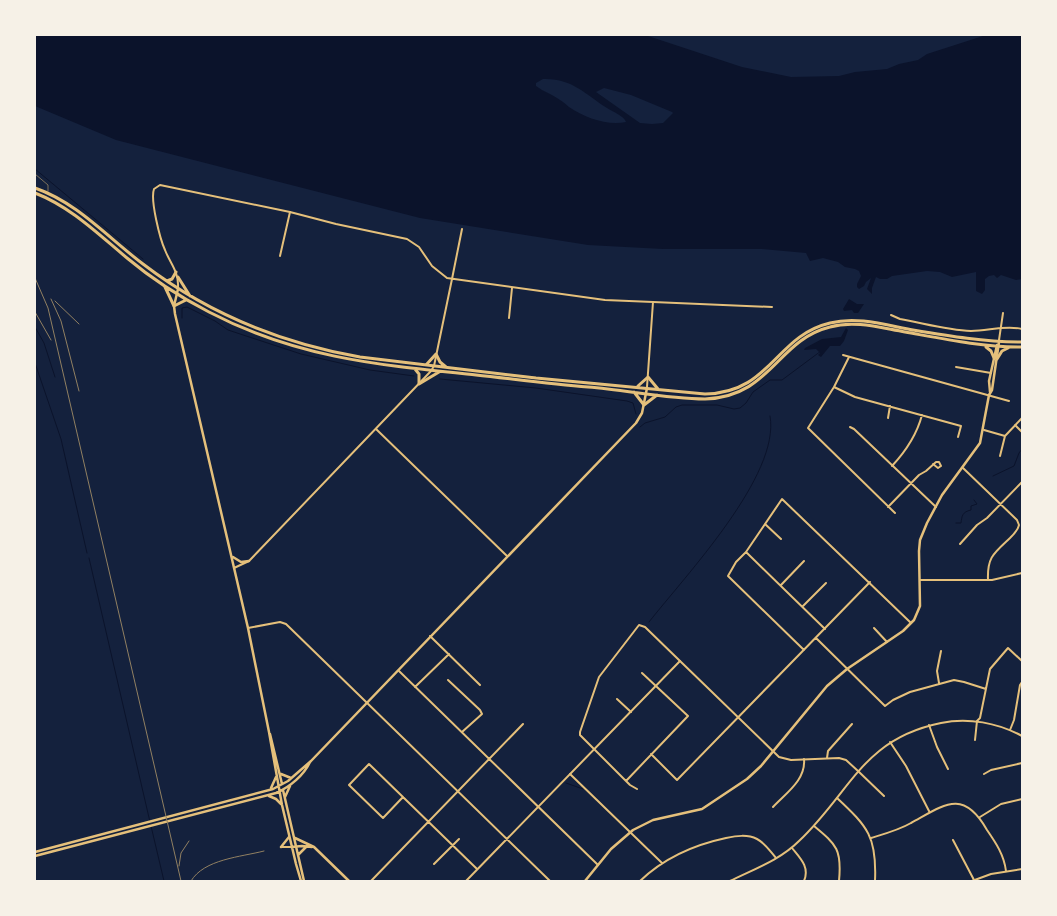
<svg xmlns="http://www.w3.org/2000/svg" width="1057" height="916" viewBox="0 0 1057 916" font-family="'Golos Text',sans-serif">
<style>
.water{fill:#0b132b;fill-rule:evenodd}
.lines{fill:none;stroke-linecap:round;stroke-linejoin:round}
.stream{stroke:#0b132b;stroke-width:1}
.service{stroke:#e5c07b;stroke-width:0.5}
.minor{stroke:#e5c07b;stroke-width:2}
.tertiary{stroke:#e5c07b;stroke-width:2}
.secondary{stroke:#e5c07b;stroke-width:2.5}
.trunk{stroke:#e5c07b;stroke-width:3}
.rail{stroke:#918062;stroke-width:1}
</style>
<rect width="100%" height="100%" fill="#14213d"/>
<path class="water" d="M35,35H645L742,67L791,77L839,76L855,72L887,69L899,64L918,60L927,54L986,35H1022V279L1016,280L1001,275L997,278L994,275L989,276L985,279V290L982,294L976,291V272L952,277L940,272L927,271L892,276L887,279H880L876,277L872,288V294L867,289L871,278L866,282L864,286L859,289L857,287V284L861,276L859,271L855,269L845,267L838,262L823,258L810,261L806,253L762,249H663L588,245L420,218L116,140L35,106ZM543,79C572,78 585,94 607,108C613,112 624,116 626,122C608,126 585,118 569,107C566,105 564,102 560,100C552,94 544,92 536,86V83ZM604,88L631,95L672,112L673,113L663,123L652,124L640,123L596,92Z
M849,299L857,304H864L858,313H854L852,310L844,311L843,309Z
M846,328L848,330L844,341L840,346H830L821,357L818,355L820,353L816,349L804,350L805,348L822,339L841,337Z"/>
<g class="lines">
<path class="stream" d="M35,169L143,259
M182,318V308L187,307L215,321L228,330L301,354L370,370L414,376
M35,327L44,343L55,377
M35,363L61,439L87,553
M440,379L536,388L627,401L633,403L636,414
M640,427L645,423L665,417L676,407L682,405H717L734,409L740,408L746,403L753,392L770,380H782L821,351
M993,476L1014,466L1019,453L1022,449
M956,523H961C962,516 962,512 971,510V506L977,504L974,500
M89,558L150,822
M649,622C685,576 781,475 770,416
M566,783L583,789
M151,826L164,881"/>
<path class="service" d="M35,174L48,185V191"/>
<path class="minor" d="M280,256L290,212
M452,279L462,229
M653,302L772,307
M891,315L900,319C923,323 947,330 971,331C988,331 1005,325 1022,329
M509,318L512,288
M999,340L1003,313
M843,355L1009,401
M849,357L834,387L808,428L895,513
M956,367L991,373
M834,387L855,397L961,426L958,437
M888,418L890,406
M1015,425L1022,432
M850,427L854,429L936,507
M984,430L1005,436
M1000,456L1005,436L1022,418
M892,466C906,451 917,434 922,415
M963,468L1017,520L1019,525C1018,530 1014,534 1010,538C994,553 987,557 988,580
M888,507L919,475L926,471L936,462H939L941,466L938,468L933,464
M765,524L781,539
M960,544L977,525L987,518L1022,482
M746,552L825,629
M781,585L804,561
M803,606L826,583
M874,628L887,642
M430,636L480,685
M816,638L885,706L893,700L910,692L954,680L964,682L986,689
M804,650L728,576L736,562L746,552L782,499L911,623
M399,671L598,865
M448,680L480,710L482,714L462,732
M939,683L937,671L941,651
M415,687L449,654
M617,699L631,712
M929,725L937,747L948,769
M1010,730L1014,720L1020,685L1022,682
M975,740L977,721L980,718L990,669L1008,648L1022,661
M890,742L906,766L929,811
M651,754L677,780L870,582
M827,758L828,751L852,724
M858,771L884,796
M570,774L662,863
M984,774L991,770L1022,763
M626,781L688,716L642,673
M637,789L630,785L580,735V732L599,677L639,625L645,627L680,661
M403,797L383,818L349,785L369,764L477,869
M837,798C868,827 877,837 875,881
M773,807C786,793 806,780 804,759
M980,817L1001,804L1022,799
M814,826C837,845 842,850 839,881
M871,838C884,834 899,830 911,823C944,805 963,788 987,830C996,843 1004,855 1006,871
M953,840L974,880
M281,847H291
M792,848C800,858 810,867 804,881
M434,864L459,839
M371,881L523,724
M640,881C664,858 693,845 726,838C736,836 747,834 757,839C765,843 770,851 776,858"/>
<path class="tertiary" d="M178,287C179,272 170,263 165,250C160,239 150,200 154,189L160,185L290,212L336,224L407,239L419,247L432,266L447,278L605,300L653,302L647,387
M376,429L507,556
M234,568L249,561L431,371L434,366L452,279
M920,580H992L1022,573
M248,628L280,622L286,624L550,881
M466,881L680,661L779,757L791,760L839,758L846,760L858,771
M730,881C754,869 780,860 799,841C851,792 862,739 941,723C968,717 998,723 1022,736
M972,881L991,874L1022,869"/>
<path class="secondary" d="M178,289L174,306L175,314L248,628L269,732L282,805L296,864L301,881
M990,392L989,381L997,345
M233,557L241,562L249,561
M270,734L282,784
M281,774L291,778
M271,788L276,777
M283,790L304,881
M269,796L276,799L281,804
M285,797L290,786
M295,838L314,847L349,881
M281,847L289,837
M291,847L302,846L312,847
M35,852L273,789L288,781L311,761L636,423L642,413L647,388
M298,855L307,846
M35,856L276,793C290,787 304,775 310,762
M585,881L611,849L633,830L653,820L702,809L747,779L761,766L827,686L847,669L903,631L914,620L920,606L919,551L920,540L927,523L942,495L980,443L989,395L992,390L999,342"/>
<path class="trunk" d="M35,188C78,203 107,237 143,264C207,313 281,343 360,357L536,378L705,394C771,393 775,336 830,323C857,316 886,325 913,330C949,336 985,342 1022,342
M35,193C71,207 98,234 127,258C152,279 180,297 209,312C297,358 378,365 476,375C513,379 551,384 588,387C627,390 666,399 705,399C771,397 777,340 830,327C855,320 881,328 905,332C944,339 982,347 1022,347
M178,277L190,296
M167,281L172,279L176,272
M165,287L174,306L186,300
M986,347L991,351L994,358
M997,359L1002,351L1008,348
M426,365L436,354L440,362L446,367
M415,369L419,374V383
M419,384L439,372
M638,386L648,377L658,389
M634,392L644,405L657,395"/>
<path class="rail" d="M35,278L48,308L181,881
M51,299L61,321L79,391
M55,301L79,324
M35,312L51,340
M179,866L181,853L189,841
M191,881C204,859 241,857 264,851"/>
</g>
<rect width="1057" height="916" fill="none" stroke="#f6f1e7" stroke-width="72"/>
</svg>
